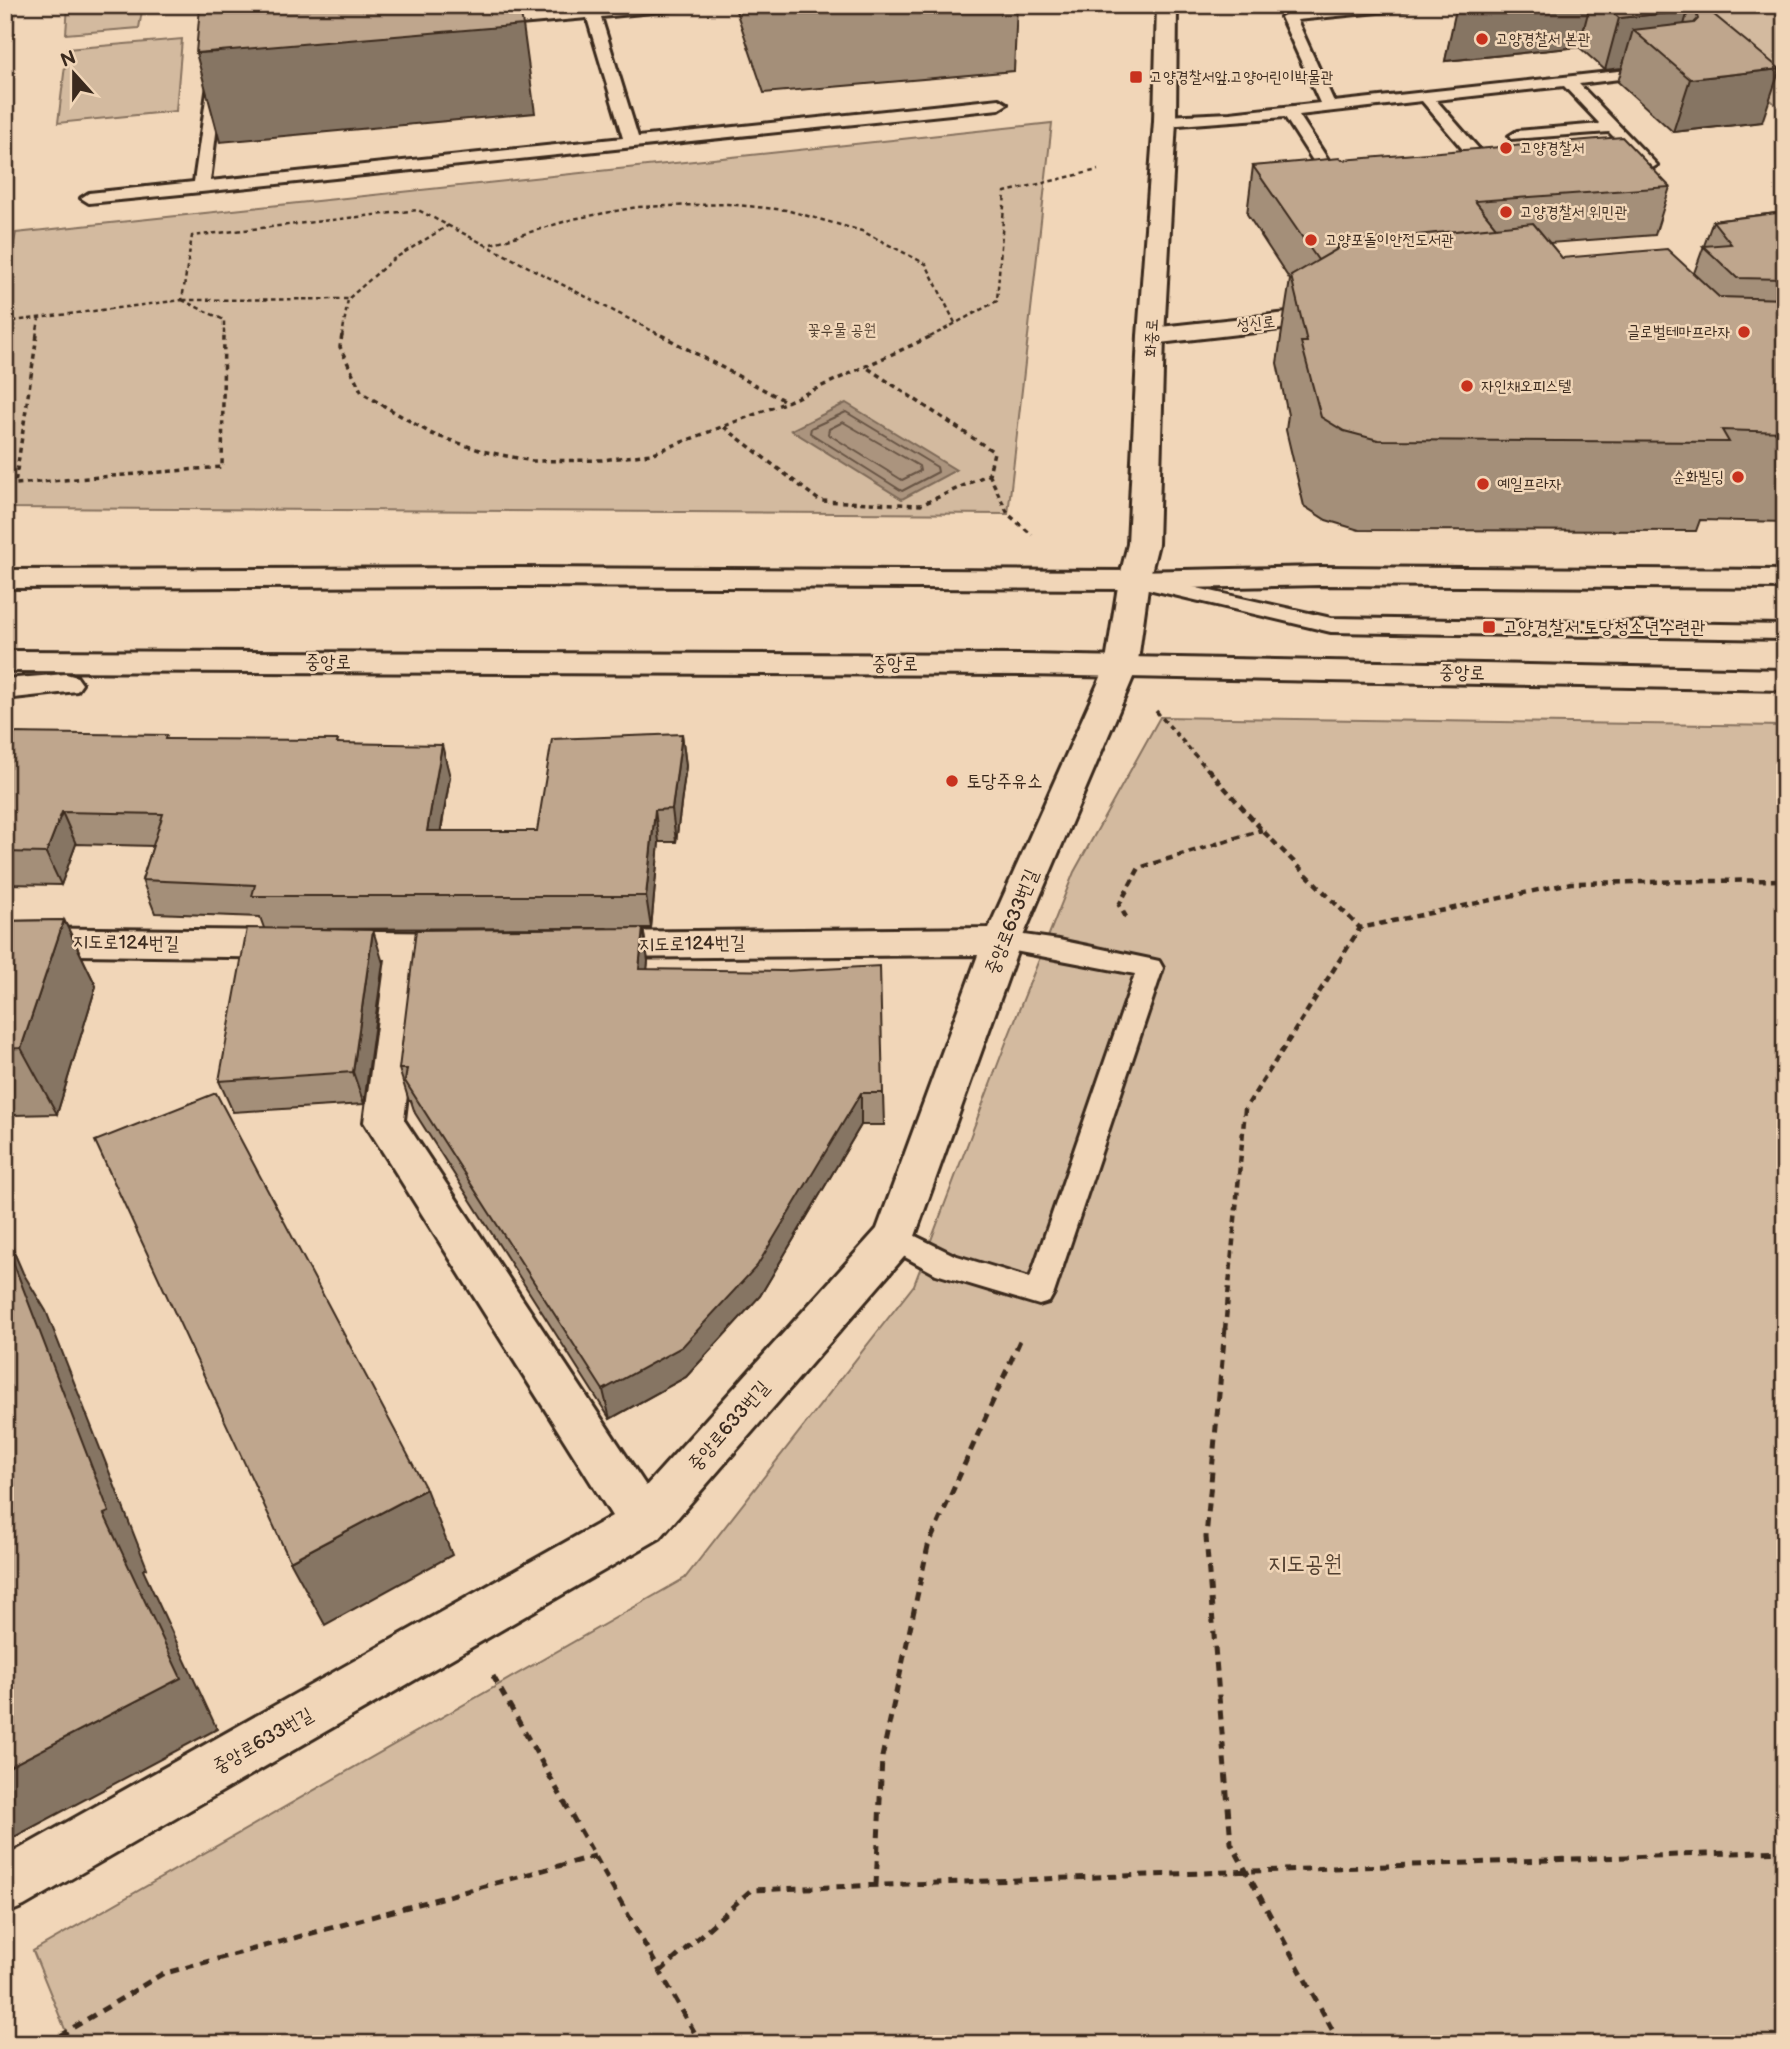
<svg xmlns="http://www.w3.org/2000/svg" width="1790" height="2049" viewBox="0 0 1790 2049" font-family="'Balsamiq Sans','Poor Story',sans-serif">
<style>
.green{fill:#d3ba9f;stroke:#87725e;stroke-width:2}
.water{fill:#ab947e;stroke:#7e6a58;stroke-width:2}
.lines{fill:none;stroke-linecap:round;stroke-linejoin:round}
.shore{stroke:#685444;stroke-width:2}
.service-casing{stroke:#3b2a1e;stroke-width:6}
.minor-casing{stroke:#3b2a1e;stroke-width:6}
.tertiary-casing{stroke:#3b2a1e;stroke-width:6}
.secondary-casing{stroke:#3b2a1e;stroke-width:6}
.primary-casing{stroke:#3b2a1e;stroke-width:6}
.path-far3{stroke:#3b2a1e;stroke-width:2.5;stroke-dasharray:4.5 3.5;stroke-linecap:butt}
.path-far2{stroke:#3b2a1e;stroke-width:3.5;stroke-dasharray:5 4.5;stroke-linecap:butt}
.path-far1{stroke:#3b2a1e;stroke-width:4.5;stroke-dasharray:7 5;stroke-linecap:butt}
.path{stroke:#3b2a1e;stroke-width:5;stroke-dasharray:9 7;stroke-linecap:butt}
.service{fill:#f1d6b8;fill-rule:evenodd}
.minor{fill:#f1d6b8;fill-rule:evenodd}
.tertiary{fill:#f1d6b8;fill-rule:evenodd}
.secondary{fill:#f1d6b8;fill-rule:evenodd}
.primary{fill:#f1d6b8;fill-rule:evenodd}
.wall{fill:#a48f79;stroke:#3b2a1e;stroke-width:2}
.shaded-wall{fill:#867463;stroke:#3b2a1e;stroke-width:2}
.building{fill:#bfa68d;stroke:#3b2a1e;stroke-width:2}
.poi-dot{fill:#c8321e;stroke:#f1d6b8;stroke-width:2.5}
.labels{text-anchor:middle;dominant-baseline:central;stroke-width:5;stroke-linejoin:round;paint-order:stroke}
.far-poi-label{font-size:16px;fill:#3b2a1e;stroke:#f1d6b8;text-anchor:start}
.far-street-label{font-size:16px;fill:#3b2a1e;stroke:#f1d6b8}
.far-park-label{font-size:16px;fill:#524031;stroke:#f1d6b8}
.poi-label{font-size:19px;fill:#3b2a1e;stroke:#f1d6b8;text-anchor:start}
.street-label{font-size:19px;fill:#3b2a1e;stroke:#f1d6b8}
.near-park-label{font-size:23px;fill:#524031;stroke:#f1d6b8}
</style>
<rect width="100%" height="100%" fill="#f1d6b8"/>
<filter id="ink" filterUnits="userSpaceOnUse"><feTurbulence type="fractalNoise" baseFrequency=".0143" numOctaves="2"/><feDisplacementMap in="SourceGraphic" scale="14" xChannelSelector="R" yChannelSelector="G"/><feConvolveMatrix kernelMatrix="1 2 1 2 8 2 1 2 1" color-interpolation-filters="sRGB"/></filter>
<g filter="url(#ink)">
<path class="green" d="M68,5H143L139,28L66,34Z
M1724,5H1785V113L1672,11Z
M182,39L176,111L58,123L67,49Z
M1052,123L1008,514L5,508V285L16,233Z
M1160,717L1785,726V2044H71L33,1951L685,1578L914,1285L1007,1040L1074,872Z"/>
<path class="water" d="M846,403L956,470L902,499L791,430Z"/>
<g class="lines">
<path class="shore" d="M846,412L937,467L938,472L902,491L810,433L811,428Z
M843,422L919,466L920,471L902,480L828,434L829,429Z"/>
<defs>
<path id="service" d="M583,5H597L598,9L691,5L684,9L601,17L638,137L999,99L1007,104L999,109L201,192L89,203L81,198L89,193L194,182L209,78L216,74L223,78L210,181L623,138L587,18L487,27L480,23L487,19L584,10Z
M1363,5H1415L1408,9L1297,20L1334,102L1655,67L1662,71L1660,74L1579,84L1657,165L1649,170L1608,171L1606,168L1608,165L1637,161L1609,132L1511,139L1509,136L1517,131L1600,124L1564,86L1436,100L1500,173L1502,176L1494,181L1488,179L1422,101L1299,115L1347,189L1339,194L1333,192L1285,117L1165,126L1157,121L1165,116L1230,113L1320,103L1281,17L1288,13Z
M1134,574L1331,618L1785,625V639L1331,632L1127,584L1124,580L1127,576Z
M1002,932L1059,940L1150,959L1159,961L1163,968L1054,1293L1049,1302L1039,1305L936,1274L885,1246L881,1238L885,1230L895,1226L954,1255L1030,1278L1135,974L993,947L989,941L993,935Z"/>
<path id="minor" d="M1121,658L1132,661L1137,668L1021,941L910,1250L660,1538L24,1906L5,1914V1857L612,1516L364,1122L386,959L5,954V928L468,933L481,937L487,947L481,957L468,961L423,960L404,1120L646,1486L877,1229L978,955L594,958L581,955L575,945L581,935L594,932L989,928L1105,668L1110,661Z"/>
<path id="tertiary" d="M1334,308L1343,310L1347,316L1343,322L1151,344L1142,342L1138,336L1142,330L1151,328Z"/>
<path id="secondary" d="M1157,5H1177L1176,121L1164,336L1158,544L1149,580L1137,668L1132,675L1121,678L1110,675L1105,668L1119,580L1128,544L1138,336L1154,121Z"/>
<path id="primary" d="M1321,567L1785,570V588L1321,585L1134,589L513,586L5,588V570L513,568L1134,571Z
M5,651L1025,655L1785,670V690L1025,675L5,671Z
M66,674L77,677L82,684L77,691L5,699V679Z"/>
</defs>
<use href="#service" class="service-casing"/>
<use href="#minor" class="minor-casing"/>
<use href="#tertiary" class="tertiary-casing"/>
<use href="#secondary" class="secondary-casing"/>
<use href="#primary" class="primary-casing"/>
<path class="path-far3" d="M5,58L17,5
M491,244L573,219L637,207L727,204L786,210L862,231L926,264L956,325
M182,300L224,320V337
M183,300L348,299
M5,322L182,300L192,236L418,210L664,337
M36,337L39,319
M342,337L348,299L392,260L449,225
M930,337L997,301L1005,192L1098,170"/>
<path class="path-far2" d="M37,335L15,484L222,467L224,335
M342,335L340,347L362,393L432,434L482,451L532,461L602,460L651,454L787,402L934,335
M661,335L787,402
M724,427L820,501L921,505L989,474L994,452L866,367
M989,474L1008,514L1032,535
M1156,711L1209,771"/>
<path class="path-far1" d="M1208,769L1262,830L1360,928
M1126,917L1119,905L1139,868L1262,830
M1225,1330L1245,1109L1360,928L1571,883L1785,880"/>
<path class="path" d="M1225,1328L1206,1537L1231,1843L1340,2044
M493,1676L701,2044
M876,1885L882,1757L928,1546L1022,1336
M660,1972L751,1890L1785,1851
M46,2044L162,1974L595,1856"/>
<use href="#service" class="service"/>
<use href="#minor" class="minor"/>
<use href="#tertiary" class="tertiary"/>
<use href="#secondary" class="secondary"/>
<use href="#primary" class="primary"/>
</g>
<path class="wall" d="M734,5H1017L1014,71L764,93Z
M1458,5H1702L1762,122L1673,132L1618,82L1622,68L1605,70L1579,47L1445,61Z
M1342,160L1670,187L1655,235L1549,243L1562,258L1694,273L1713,221L1785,212V522L1700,520L1696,531L1359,530L1326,520L1304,506L1286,430L1288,415L1277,363L1290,280L1247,214L1253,166Z
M5,733L168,739L339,743L450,777L441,831H537L682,734L686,766L676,842H659L651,928H643L648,961L647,969L883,1093L884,1125H861L760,1296L686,1377L610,1419L415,1113L411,1101H409L399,1069L605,928L284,929L383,963L364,1104L233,1112L219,1081L264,928L260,917L155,913L142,880L153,846L76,844L61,885L5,884Z
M64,920L96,986L57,1114L14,1115L5,1147V921Z"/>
<path class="shaded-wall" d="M205,5H294L523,25L535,113L220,142L196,53L217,52Z
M1497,5H1590L1579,47L1445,61L1456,9Z
M1688,11L1673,62L1633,30L1622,68L1605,70L1619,18Z
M1780,69L1762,122L1673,132L1690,79Z
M682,734L686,766L676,842L672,809Z
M442,745L450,777L435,863L427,831Z
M655,810L659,842L651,928L646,896Z
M62,812L76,844L61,885L46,853Z
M64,920L96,986L57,1114L21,1048Z
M643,928L648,961L644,1001L639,969Z
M373,930L383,963L364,1104L353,1072Z
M861,1093V1125L760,1296L686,1377L610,1419L603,1390Z
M5,1099L14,1115L5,1147Z
M5,1231L23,1273L46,1311L147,1568L143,1570L217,1729L5,1842V1769L104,1514L5,1259Z
M426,1489L452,1555L325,1625L290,1561Z"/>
<path class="building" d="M212,5H519L523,25L196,53L200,7Z
M1458,5H1497L1456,9Z
M1604,5H1702L1780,69L1690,79L1633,30L1694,23L1698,19L1696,13L1688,11L1619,18Z
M1622,137L1670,187L1475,201L1496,227L1338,243L1337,249L1318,260L1253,166L1340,158L1342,160Z
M1785,212V279L1737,278L1703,246L1731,244L1713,221Z
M1533,223L1562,258L1667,249L1719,297L1785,299V432L1722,430L1729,442L1378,440L1344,431L1321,417L1301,342H1307L1291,276L1341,247L1338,243Z
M5,733L167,735L166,739L338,740L337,743L442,745L427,831H537L552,739L682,734L672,809L655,810L646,896H252L255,885L142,880L163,814L62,812L46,853L5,852Z
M64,920L21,1048L5,1049V921Z
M247,928L373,930L353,1072L219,1081Z
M643,928L639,969L784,971L880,966L883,1093H861L757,1266L682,1347L603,1390L405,1081L407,1069H399L416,930Z
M216,1093L426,1489L290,1561L95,1141Z
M8,1249L109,1512L104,1514L181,1678L5,1769V1250Z"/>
</g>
<g class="poi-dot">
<circle cx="1482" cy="39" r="7"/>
<rect x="1129" y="70" width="14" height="14" rx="3.5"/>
<circle cx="1506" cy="148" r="7"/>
<circle cx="1506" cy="212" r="7"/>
<circle cx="1311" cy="240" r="7"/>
<circle cx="1744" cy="332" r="7"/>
<circle cx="1467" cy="386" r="7"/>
<circle cx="1738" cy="477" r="7"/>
<circle cx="1483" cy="484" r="7"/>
<rect x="1482" y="620" width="14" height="14" rx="3.5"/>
<circle cx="952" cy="781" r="7"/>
</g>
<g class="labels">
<g class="far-poi-label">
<text x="1496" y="39">고양경찰서 본관</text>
<text x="1150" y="77">고양경찰서앞.고양어린이박물관</text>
<text x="1520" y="148">고양경찰서</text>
<text x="1520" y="212">고양경찰서 위민관</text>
<text x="1325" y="240">고양포돌이안전도서관</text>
<text x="1730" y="332" text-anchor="end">글로벌테마프라자</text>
<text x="1481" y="386">자인채오피스텔</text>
<text x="1724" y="477" text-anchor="end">순화빌딩</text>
<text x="1497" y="484">예일프라자</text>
</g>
<g class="far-street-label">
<text transform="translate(1256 324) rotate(-6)">성신로</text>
<text transform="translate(1152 338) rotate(-87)">화중로</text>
</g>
<g class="far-park-label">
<text x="842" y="330">꽃우물 공원</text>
</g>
<g class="poi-label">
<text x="1503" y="627">고양경찰서.토당청소년수련관</text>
<text x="966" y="781">토당주유소</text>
</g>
<g class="street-label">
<text x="328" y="662">중앙로</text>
<text x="895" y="664">중앙로</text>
<text transform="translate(1462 673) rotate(1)">중앙로</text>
<text transform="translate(1012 922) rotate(-68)">중앙로633번길</text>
<text transform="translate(126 943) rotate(1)">지도로124번길</text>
<text transform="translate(692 944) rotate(-1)">지도로124번길</text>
<text transform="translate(729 1426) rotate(-49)">중앙로633번길</text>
<text transform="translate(263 1741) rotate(-30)">중앙로633번길</text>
</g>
<g class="near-park-label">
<text x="1305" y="1564">지도공원</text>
</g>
</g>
<rect width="1790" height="2049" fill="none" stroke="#f1d6b8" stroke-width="28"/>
<rect x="14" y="14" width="1762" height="2021" fill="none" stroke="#3b2a1e" stroke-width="2.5" filter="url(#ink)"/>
<g transform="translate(74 74) rotate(339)" stroke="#f1d6b8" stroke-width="5" paint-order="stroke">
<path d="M0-5L12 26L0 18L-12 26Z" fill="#3b2a1e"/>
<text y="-10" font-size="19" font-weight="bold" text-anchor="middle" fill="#3b2a1e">N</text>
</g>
</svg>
